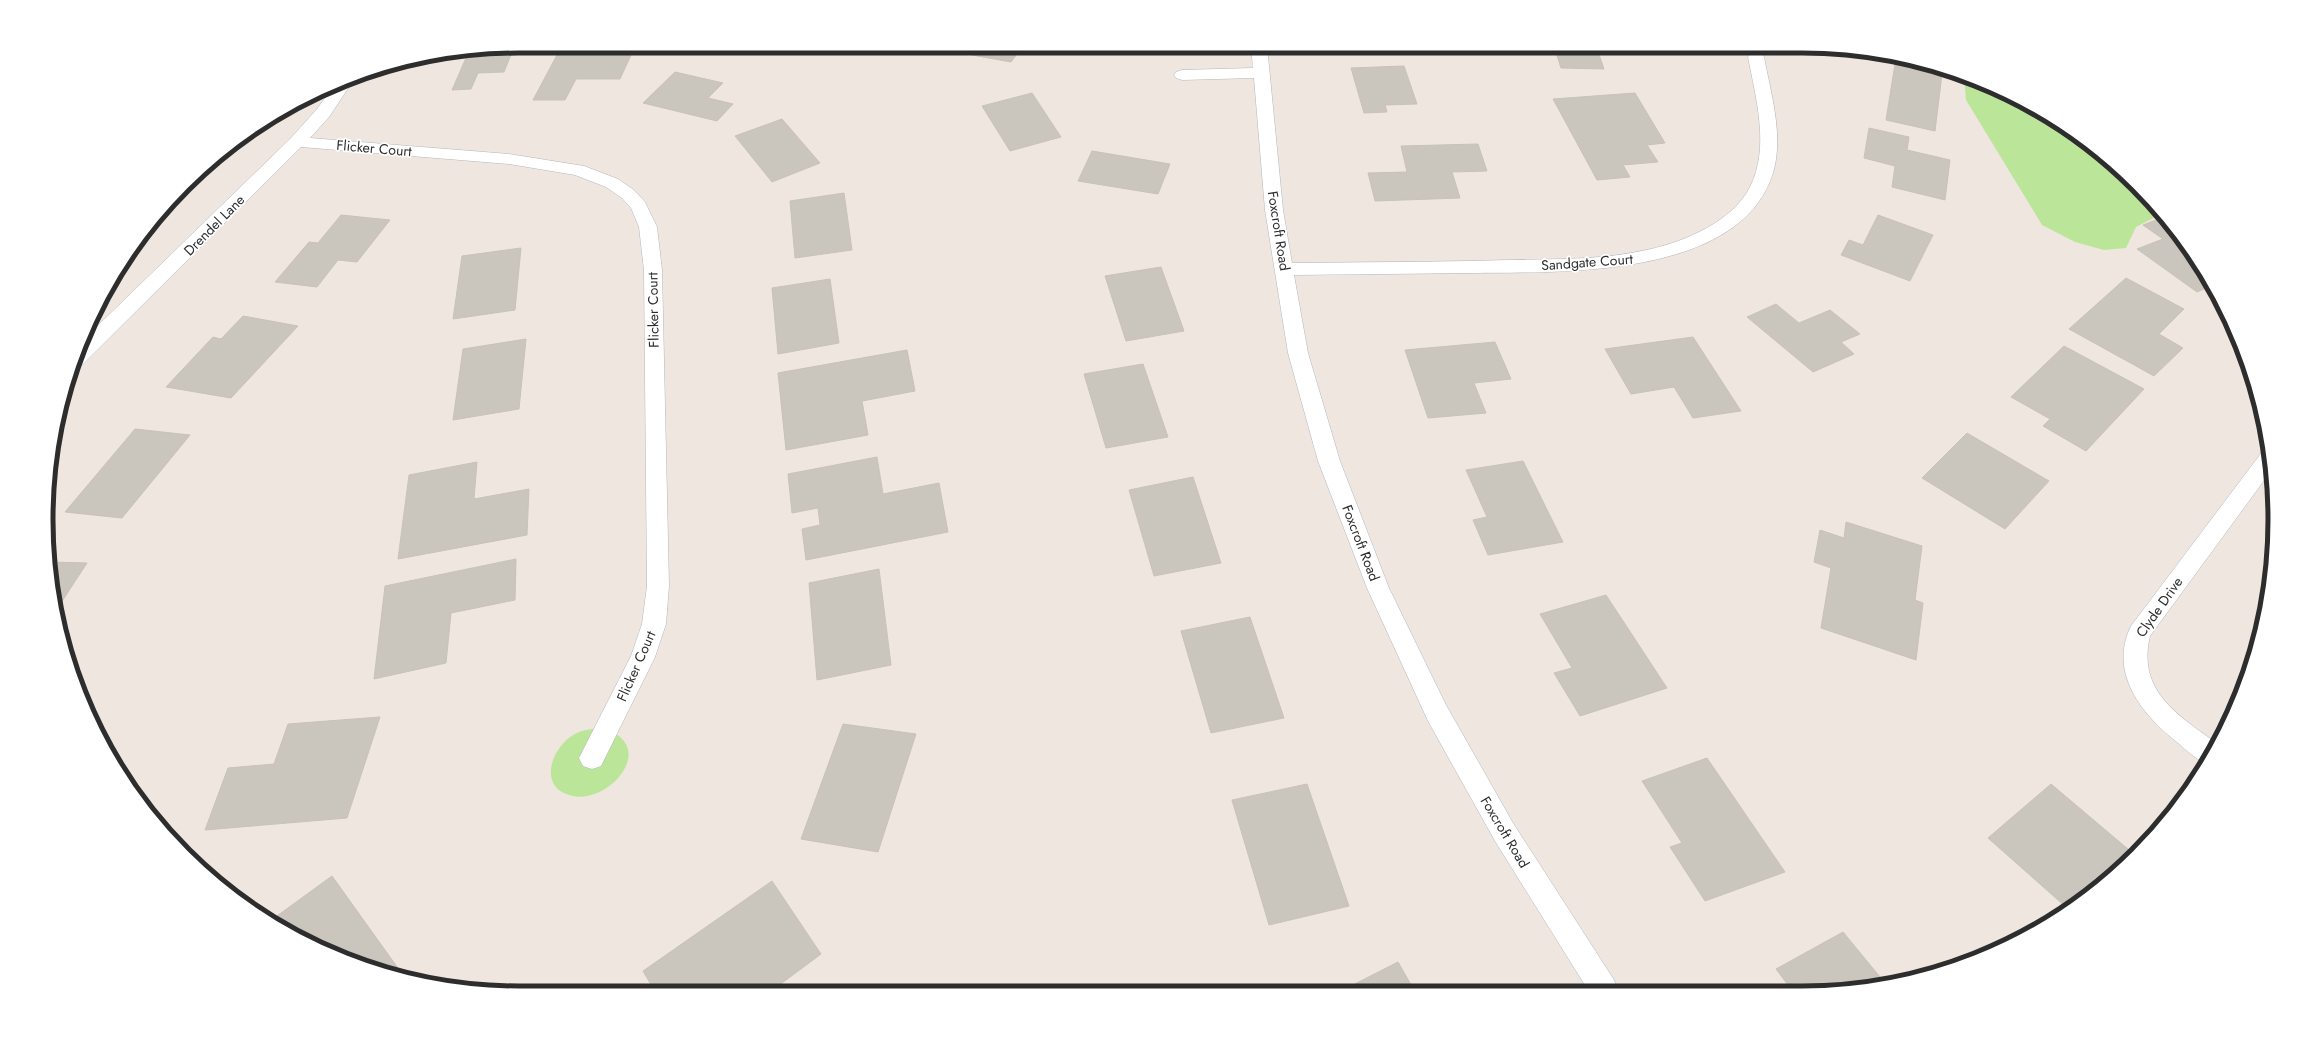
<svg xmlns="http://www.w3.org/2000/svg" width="2321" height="1039" viewBox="0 0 2321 1039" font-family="Jost,sans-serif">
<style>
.green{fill:#bbe69a}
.building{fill:#cac5bd;stroke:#cac2b8}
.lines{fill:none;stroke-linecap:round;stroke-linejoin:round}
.street-casing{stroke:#b3b7c0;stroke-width:1}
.street{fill:#fff;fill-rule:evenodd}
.labels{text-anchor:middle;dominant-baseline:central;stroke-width:3.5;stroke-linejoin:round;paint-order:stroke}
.street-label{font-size:14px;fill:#2d2d2d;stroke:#fff}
.rim{fill:none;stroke:#2d2d2d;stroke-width:5}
</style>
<rect width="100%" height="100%" fill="#efe6df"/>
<path class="green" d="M1964,76L2038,110L2114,164L2161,214L2136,227L2126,248L2104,250L2075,242L2042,225L1966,100Z
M602,728C662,745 607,808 569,795C539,786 551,751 570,737C579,730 591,729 602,728Z"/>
<path class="building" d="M979,46H1023L1011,62L972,55Z
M1554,46H1596L1604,69L1561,68Z
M514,47L504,72L478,73L471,89L452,90L469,51Z
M557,55H631L620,79H576L565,100H533Z
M1895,64L1942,74L1935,131L1886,120Z
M1404,66L1417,104L1385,105L1387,112L1364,113L1351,68Z
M675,72L723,83L708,98L733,104L717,121L643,103Z
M1032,93L1061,137L1010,151L982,106Z
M1635,93L1665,143L1647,145L1658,162L1623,165L1630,177L1597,180L1553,99Z
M782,119L820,163L772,182L735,136Z
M1869,128L1909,137L1907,150L1950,160L1945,200L1892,187L1895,166L1864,158Z
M1478,144L1487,171L1452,172L1460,198L1375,201L1368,173L1407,172L1401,146Z
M1092,151L1170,164L1158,194L1078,181Z
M844,193L852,250L795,258L790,201Z
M341,215L390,220L357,262L338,260L317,287L275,282L309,242L318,243Z
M1878,215L1933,235L1910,281L1841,255L1849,240L1863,245Z
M2164,217L2177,231L2211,286L2197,292L2137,249L2163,239L2143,225Z
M521,248L515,310L453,319L462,256Z
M1161,267L1184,331L1126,341L1105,276Z
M2126,278L2184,309L2159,334L2183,348L2154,376L2069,329Z
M830,279L839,343L778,354L772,288Z
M1776,304L1799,323L1830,310L1860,334L1841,342L1854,354L1813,372L1747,317Z
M243,316L298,326L231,398L166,387L213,337L221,339Z
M1693,337L1741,411L1693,418L1674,387L1631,394L1605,349Z
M526,339L519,409L453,420L463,349Z
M1495,342L1511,379L1474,383L1486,413L1428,418L1405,350Z
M2064,346L2144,389L2086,451L2043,426L2050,419L2011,397Z
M907,350L915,391L862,401L868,435L786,450L778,373Z
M1143,364L1168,437L1106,448L1084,374Z
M135,429L190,435L122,518L65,512Z
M1967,433L2049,481L2005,529L1922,478Z
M877,457L883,494L939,483L948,532L806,560L802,529L820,525L818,508L792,513L788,474Z
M1523,461L1563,542L1488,555L1473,520L1487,517L1466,470Z
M477,462L474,499L529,489L527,535L398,559L409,475Z
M1193,477L1221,563L1154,576L1129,490Z
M1846,522L1922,546L1915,600L1923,603L1916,660L1821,628L1831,568L1814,562L1820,530L1844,538Z
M516,559L515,600L451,613L446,663L374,679L385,586Z
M50,562L87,563L55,612Z
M879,569L891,665L817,680L809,583Z
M1606,595L1667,688L1580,716L1554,673L1572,668L1540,614Z
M1250,617L1284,718L1211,733L1181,631Z
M380,717L347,818L205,830L228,768L274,764L288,724Z
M843,724L916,734L878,852L801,839Z
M1707,758L1785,872L1705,901L1670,847L1682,843L1642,781Z
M1307,784L1349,906L1269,925L1232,800Z
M2051,784L2135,855L2090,895L2067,908L1988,838Z
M332,876L400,971L395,975L367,968L283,930L270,921Z
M772,881L821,954L770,992L656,993L643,971Z
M1843,932L1885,983L1864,989H1791L1776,969Z
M1398,962L1414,990L1341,991Z
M483,989L551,993H520Z"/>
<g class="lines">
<defs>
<path id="street" d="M1251,46H1267L1283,210L1292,263C1365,262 1438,262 1510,260C1557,259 1605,260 1651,249C1686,241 1733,221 1750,187C1770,147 1756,99 1748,57L1750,54H1762L1764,57C1771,94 1784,136 1773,173C1740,279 1559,272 1472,273C1413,274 1354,274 1294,275L1308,353L1340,461L1389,588L1446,705L1513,823L1614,980L1618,990H1588L1495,841L1428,721L1367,588L1318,461L1288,353L1265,210L1254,78L1182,80L1176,78L1174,75L1176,72L1182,70L1253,68Z
M351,78L353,81L329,117L310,138L509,154L584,166L618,179L634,190L645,202L657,227L662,270L669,586L666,624L655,657L601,766L592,769L583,766L579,758L631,656L642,624L647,586L644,270L639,227L631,208L622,198L606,187L575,175L509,164L301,147L80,367L71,368L83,340L291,138L317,109L333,87Z
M2268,450L2271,471L2150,636C2137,690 2176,714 2215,742L2205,762C2195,759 2186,750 2178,743C2142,715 2108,673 2131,626L2262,452Z"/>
</defs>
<use href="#street" class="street-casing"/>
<use href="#street" class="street"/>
</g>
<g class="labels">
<g class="street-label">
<text transform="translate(374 148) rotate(5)">Flicker Court</text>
<text transform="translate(214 225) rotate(-45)">Drendel Lane</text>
<text transform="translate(1279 231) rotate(81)">Foxcroft Road</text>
<text transform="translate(1587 262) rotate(-4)">Sandgate Court</text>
<text transform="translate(653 310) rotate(-91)">Flicker Court</text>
<text transform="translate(1361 543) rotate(69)">Foxcroft Road</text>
<text transform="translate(2159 607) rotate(-55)">Clyde Drive</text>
<text transform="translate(636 666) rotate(-66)">Flicker Court</text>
<text transform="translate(1505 832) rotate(59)">Foxcroft Road</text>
</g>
</g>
<path d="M0 0H2321V1039H0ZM519 53H1802A466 466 0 0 1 2268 519V520A466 466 0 0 1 1802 986H519A466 466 0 0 1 53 520V519A466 466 0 0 1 519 53Z" fill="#fff" fill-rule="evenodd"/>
<path class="rim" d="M519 53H1802A466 466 0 0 1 2268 519V520A466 466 0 0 1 1802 986H519A466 466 0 0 1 53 520V519A466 466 0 0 1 519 53Z"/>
</svg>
